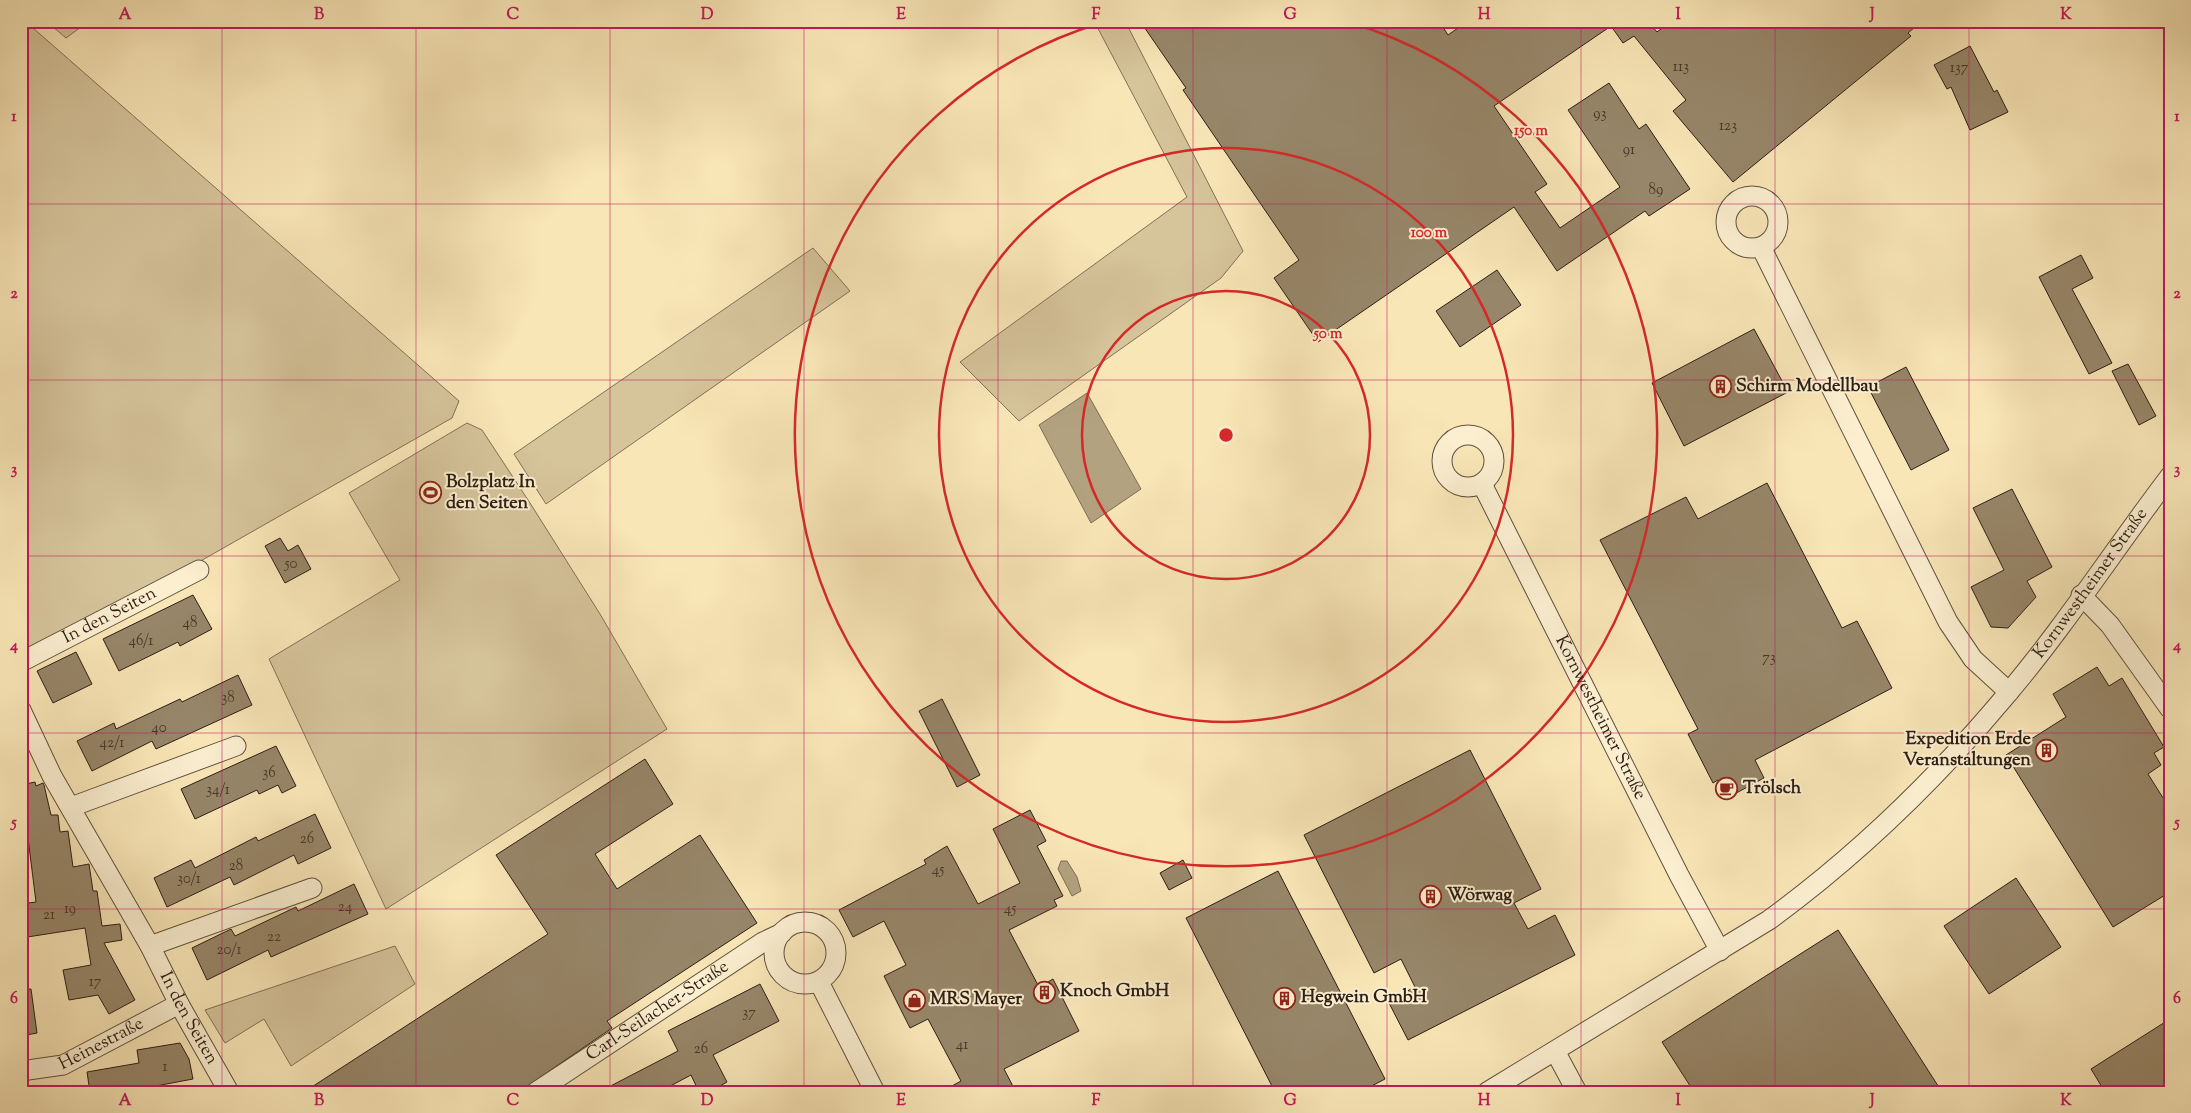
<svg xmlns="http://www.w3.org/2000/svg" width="2191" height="1113" viewBox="0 0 2191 1113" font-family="'Sorts Mill Goudy',serif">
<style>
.green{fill:#d6c49b;stroke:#817158}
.water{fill:#b3a280;stroke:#7d6d55}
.building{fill:#978669;stroke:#2c1e14}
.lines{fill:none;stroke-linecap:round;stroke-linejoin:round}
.minor-casing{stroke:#5f503d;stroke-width:21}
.minor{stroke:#fbefd0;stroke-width:19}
.grid{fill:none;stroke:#c2185b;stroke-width:1;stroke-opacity:0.55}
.ring{fill:none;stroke:#d62828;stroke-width:2.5}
.labels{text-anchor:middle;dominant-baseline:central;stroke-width:4;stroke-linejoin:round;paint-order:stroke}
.number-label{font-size:15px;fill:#473829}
.poi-label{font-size:18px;font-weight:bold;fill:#2c1e14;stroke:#fbefd0;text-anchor:start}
.street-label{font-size:18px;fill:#2c1e14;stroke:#fbefd0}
.centre{fill:#d62828;stroke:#fbefd0;stroke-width:2.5}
.ring-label{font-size:15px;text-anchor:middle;font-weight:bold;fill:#d62828;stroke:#fbefd0;stroke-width:4;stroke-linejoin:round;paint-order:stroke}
.neatline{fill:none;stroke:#c2185b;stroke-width:2}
.grid-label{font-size:16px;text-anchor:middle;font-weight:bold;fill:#c2185b}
</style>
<rect width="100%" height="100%" fill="#f9e6b7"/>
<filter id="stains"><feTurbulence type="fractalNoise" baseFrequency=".004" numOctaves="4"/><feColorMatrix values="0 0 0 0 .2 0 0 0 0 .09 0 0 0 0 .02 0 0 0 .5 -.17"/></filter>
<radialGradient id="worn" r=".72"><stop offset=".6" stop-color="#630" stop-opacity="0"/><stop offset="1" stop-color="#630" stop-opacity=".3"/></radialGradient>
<path class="green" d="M21,21H25L459,401L452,418L197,563L21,651Z
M46,21H89L66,38Z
M1094,21H1125L1243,251L1221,278L1019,421L960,362L1187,197Z
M813,248L850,291L546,504L514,454Z
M467,423L482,430L530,503L600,614L667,729L386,909L269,659L400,580L349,493Z
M395,946L415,984L291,1066L264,1019L225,1043L205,1010Z"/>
<path class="water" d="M1087,393L1141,489L1091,523L1039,425Z
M1061,861H1067L1077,877L1081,891L1072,896L1058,869Z"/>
<path class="building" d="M1140,21H1439L1448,35L1468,21H1654L1650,24L1657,32L1671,21H1922L1908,33L1911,36L1733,182L1673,111L1686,100L1634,36L1623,43L1611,26L1494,106L1547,184L1535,192L1560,228L1620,187L1568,110L1609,83L1639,129L1646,124L1690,189L1649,216L1645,211L1557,271L1514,207L1318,342L1274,278L1299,260L1183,90L1186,88Z
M1970,46L1994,92L1997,90L2008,112L1970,130L1951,87L1947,89L1934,65Z
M2081,255L2093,278L2072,289L2112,363L2089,374L2039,277Z
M1497,270L1521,305L1460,347L1436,311Z
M1754,329L1788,392L1684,446L1652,383Z
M2128,364L2156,416L2139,425L2112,371Z
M1906,367L1949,450L1911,470L1868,387Z
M1767,483L1842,628L1857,621L1892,688L1755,760L1764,778L1727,798L1718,780L1713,783L1688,734L1698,729L1600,540L1686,497L1698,519Z
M2012,489L2052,567L2027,581L2036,597L2008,628L1991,627L1971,587L2004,570L1973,508Z
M280,538L288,551L298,545L311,569L285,583L265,546Z
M193,595L212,629L180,646L178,642L119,671L103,639Z
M76,652L92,684L53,703L37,671Z
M2097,667L2109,686L2122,678L2164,747L2154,753L2161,765L2148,774L2170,809V892L2113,927L2006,755L2066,717L2053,694Z
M238,675L252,705L156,749L152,741L92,771L77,741L114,723L116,729L180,699L182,702Z
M942,699L980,775L957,787L919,711Z
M276,746L296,786L282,793L278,785L259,794L257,790L195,819L181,789Z
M1470,750L1541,889L1514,903L1528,929L1555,915L1575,955L1408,1040L1388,1001L1415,987L1401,959L1374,973L1304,835Z
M645,759L673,804L595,854L617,889L700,835L757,923L607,1021L612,1028L519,1092H304L548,934L496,855Z
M35,782L36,786L43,783L44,785L51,815H58L60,832L68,831L73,867L89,864L93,891H97L102,926L120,924L122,940L104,943L135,1000L109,1014L98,995L69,1000L63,970L91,965L85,928L21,938V904L36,902L27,830L21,831V785Z
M1030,810L1046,841L1037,846L1063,896L1054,900L1057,906L1009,930L1039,987L1053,979L1079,1031L1004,1069L1016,1092H941L961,1081L928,1019L910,1028L884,976L906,965L884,921L853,937L839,910L926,864L924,860L947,846L978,904L1020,883L993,829Z
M315,814L331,848L298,864L294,855L234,885L230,877L167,907L154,878L191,860L195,868L256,837L258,841Z
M1183,860L1192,878L1169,890L1160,873Z
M1278,871L1385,1079L1360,1092H1275L1186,918Z
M2016,878L2061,947L1989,994L1944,926Z
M354,884L368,914L271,957L268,950L207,980L192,948L231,929L235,936L296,907L298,911Z
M1838,930L1942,1092H1694L1662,1042Z
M760,984L779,1021L713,1055L727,1082L709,1092H699L691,1075L659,1092H599L678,1051L668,1031Z
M31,989L37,1033L21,1036V990Z
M2170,1019V1092H2105L2091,1069Z
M180,1043L189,1059L193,1079L124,1092H90L87,1072L139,1063L137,1050Z"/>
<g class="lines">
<defs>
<g id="minor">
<circle cx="1752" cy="222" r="26"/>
<path d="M1761,247L1948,622L1973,659L2009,692"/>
<circle cx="1468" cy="461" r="26"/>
<path id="s1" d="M1482,484L1679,875L1720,951"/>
<path d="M2081,595L2110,625L2170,709"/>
<path id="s2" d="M21,662L199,570"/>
<path id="s3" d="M21,710L52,776L150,946L179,1004L229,1092"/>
<path d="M71,807L236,746"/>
<circle cx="805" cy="953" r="31"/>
<path d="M150,946L312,888"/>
<path d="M819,982L875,1092"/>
<path d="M1555,1051L1577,1092"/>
<path id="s4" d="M21,1071L63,1065L179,1004"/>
<path id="s5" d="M536,1092L763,942L782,933"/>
<path id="s6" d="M1487,1092L1769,920C1858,855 1939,776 2009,692C2067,623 2116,547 2170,476"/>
</g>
</defs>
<use href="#minor" class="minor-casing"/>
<use href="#minor" class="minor"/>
</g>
<path class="grid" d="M222,21V1092M416,21V1092M610,21V1092M804,21V1092M998,21V1092M1193,21V1092M1387,21V1092M1581,21V1092M1775,21V1092M1969,21V1092M21,204H2170M21,380H2170M21,556H2170M21,733H2170M21,909H2170"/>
<g class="ring">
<circle cx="1226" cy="435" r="144"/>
<circle cx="1226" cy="435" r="287"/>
<path d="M1348 22A431 431 0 1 1 1104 22"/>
</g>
<defs>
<symbol id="building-ring" viewBox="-11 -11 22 22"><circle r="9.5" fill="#fbefd0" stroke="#8f2418" stroke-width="1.5"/><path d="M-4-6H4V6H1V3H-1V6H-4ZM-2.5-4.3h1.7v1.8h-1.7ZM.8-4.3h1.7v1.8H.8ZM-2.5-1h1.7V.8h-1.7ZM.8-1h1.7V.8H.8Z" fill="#8f2418"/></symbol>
<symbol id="stadium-ring" viewBox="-11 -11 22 22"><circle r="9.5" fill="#fbefd0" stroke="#8f2418" stroke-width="1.5"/><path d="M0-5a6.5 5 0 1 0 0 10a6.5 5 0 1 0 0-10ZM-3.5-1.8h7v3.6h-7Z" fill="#8f2418"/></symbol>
<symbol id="cafe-ring" viewBox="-11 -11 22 22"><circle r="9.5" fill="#fbefd0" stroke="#8f2418" stroke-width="1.5"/><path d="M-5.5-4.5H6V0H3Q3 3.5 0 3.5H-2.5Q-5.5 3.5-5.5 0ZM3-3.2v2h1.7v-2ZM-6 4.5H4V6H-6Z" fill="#8f2418"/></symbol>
<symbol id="shop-ring" viewBox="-11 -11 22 22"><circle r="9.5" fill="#fbefd0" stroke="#8f2418" stroke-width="1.5"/><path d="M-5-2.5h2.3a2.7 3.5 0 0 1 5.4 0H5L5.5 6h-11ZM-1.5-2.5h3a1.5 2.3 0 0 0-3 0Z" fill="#8f2418"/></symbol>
</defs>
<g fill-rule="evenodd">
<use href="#building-ring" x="1708" y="374" width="25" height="25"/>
<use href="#stadium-ring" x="418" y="480" width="25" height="25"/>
<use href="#building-ring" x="2034" y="738" width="25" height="25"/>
<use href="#cafe-ring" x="1714" y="776" width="25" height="25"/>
<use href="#building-ring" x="1418" y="884" width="25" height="25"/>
<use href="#building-ring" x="1032" y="980" width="25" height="25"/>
<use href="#building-ring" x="1272" y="986" width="25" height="25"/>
<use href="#shop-ring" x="902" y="988" width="25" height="25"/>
</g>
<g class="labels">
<g class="number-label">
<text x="1681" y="67">113</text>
<text x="1959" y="68">137</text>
<text x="1600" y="114">93</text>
<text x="1728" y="126">123</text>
<text x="1629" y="150">91</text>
<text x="1656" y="190">89</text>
<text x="291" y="564">50</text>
<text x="190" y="623">48</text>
<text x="141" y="641">46/1</text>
<text x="1769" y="658">73</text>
<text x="228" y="698">38</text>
<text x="159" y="728">40</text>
<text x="112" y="743">42/1</text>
<text x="269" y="773">36</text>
<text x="218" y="790">34/1</text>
<text x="307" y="839">26</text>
<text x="236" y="866">28</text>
<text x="938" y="870">45</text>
<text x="189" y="879">30/1</text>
<text x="345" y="907">24</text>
<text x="70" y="909">19</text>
<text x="1010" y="909">45</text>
<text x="49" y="915">21</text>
<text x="274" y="937">22</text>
<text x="229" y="950">20/1</text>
<text x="95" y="982">17</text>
<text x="749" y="1013">37</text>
<text x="962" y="1045">41</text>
<text x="701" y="1049">26</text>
<text x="165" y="1067">1</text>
</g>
<g class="poi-label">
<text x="1736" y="387">Schirm Modellbau</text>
<text x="446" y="483">Bolzplatz In<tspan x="446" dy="21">den Seiten</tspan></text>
<text x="2031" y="740" text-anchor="end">Expedition Erde<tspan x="2031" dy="21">Veranstaltungen</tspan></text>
<text x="1743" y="789">Trölsch</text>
<text x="1447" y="896">Wörwag</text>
<text x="1060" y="992">Knoch GmbH</text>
<text x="1301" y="998">Hegwein GmbH</text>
<text x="930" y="1000">MRS Mayer</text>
</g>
<g class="street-label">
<text stroke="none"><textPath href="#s6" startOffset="798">Kornwestheimer Straße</textPath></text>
<text stroke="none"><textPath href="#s2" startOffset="100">In den Seiten</textPath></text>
<text stroke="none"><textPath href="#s1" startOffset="262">Kornwestheimer Straße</textPath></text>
<text stroke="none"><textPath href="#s5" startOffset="146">Carl-Seilacher-Straße</textPath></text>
<text stroke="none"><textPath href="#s3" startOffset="351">In den Seiten</textPath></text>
<text stroke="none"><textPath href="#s4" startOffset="86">Heinestraße</textPath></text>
</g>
</g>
<circle cx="1226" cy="435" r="8" class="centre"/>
<g class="ring-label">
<text x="1531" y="135">150 m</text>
<text x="1429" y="237">100 m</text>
<text x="1328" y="338">50 m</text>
</g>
<rect width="2191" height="1113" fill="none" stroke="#f9e6b7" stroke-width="55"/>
<rect x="28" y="28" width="2136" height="1058" class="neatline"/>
<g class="grid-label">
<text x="125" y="19">A</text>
<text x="319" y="19">B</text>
<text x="513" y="19">C</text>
<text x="707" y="19">D</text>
<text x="901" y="19">E</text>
<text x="1096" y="19">F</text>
<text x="1290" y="19">G</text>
<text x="1484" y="19">H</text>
<text x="1678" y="19">I</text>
<text x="1872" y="19">J</text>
<text x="2066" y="19">K</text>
<text x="14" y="121">1</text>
<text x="2177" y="121">1</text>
<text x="14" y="298">2</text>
<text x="2177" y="298">2</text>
<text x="14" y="474">3</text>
<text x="2177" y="474">3</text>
<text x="14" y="650">4</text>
<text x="2177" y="650">4</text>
<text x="14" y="827">5</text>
<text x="2177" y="827">5</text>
<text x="14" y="1003">6</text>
<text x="2177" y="1003">6</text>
<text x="125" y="1105">A</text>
<text x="319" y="1105">B</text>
<text x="513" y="1105">C</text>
<text x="707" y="1105">D</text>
<text x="901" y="1105">E</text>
<text x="1096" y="1105">F</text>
<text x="1290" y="1105">G</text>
<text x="1484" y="1105">H</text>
<text x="1678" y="1105">I</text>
<text x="1872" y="1105">J</text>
<text x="2066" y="1105">K</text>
</g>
<rect width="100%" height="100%" filter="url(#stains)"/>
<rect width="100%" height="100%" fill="url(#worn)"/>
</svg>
